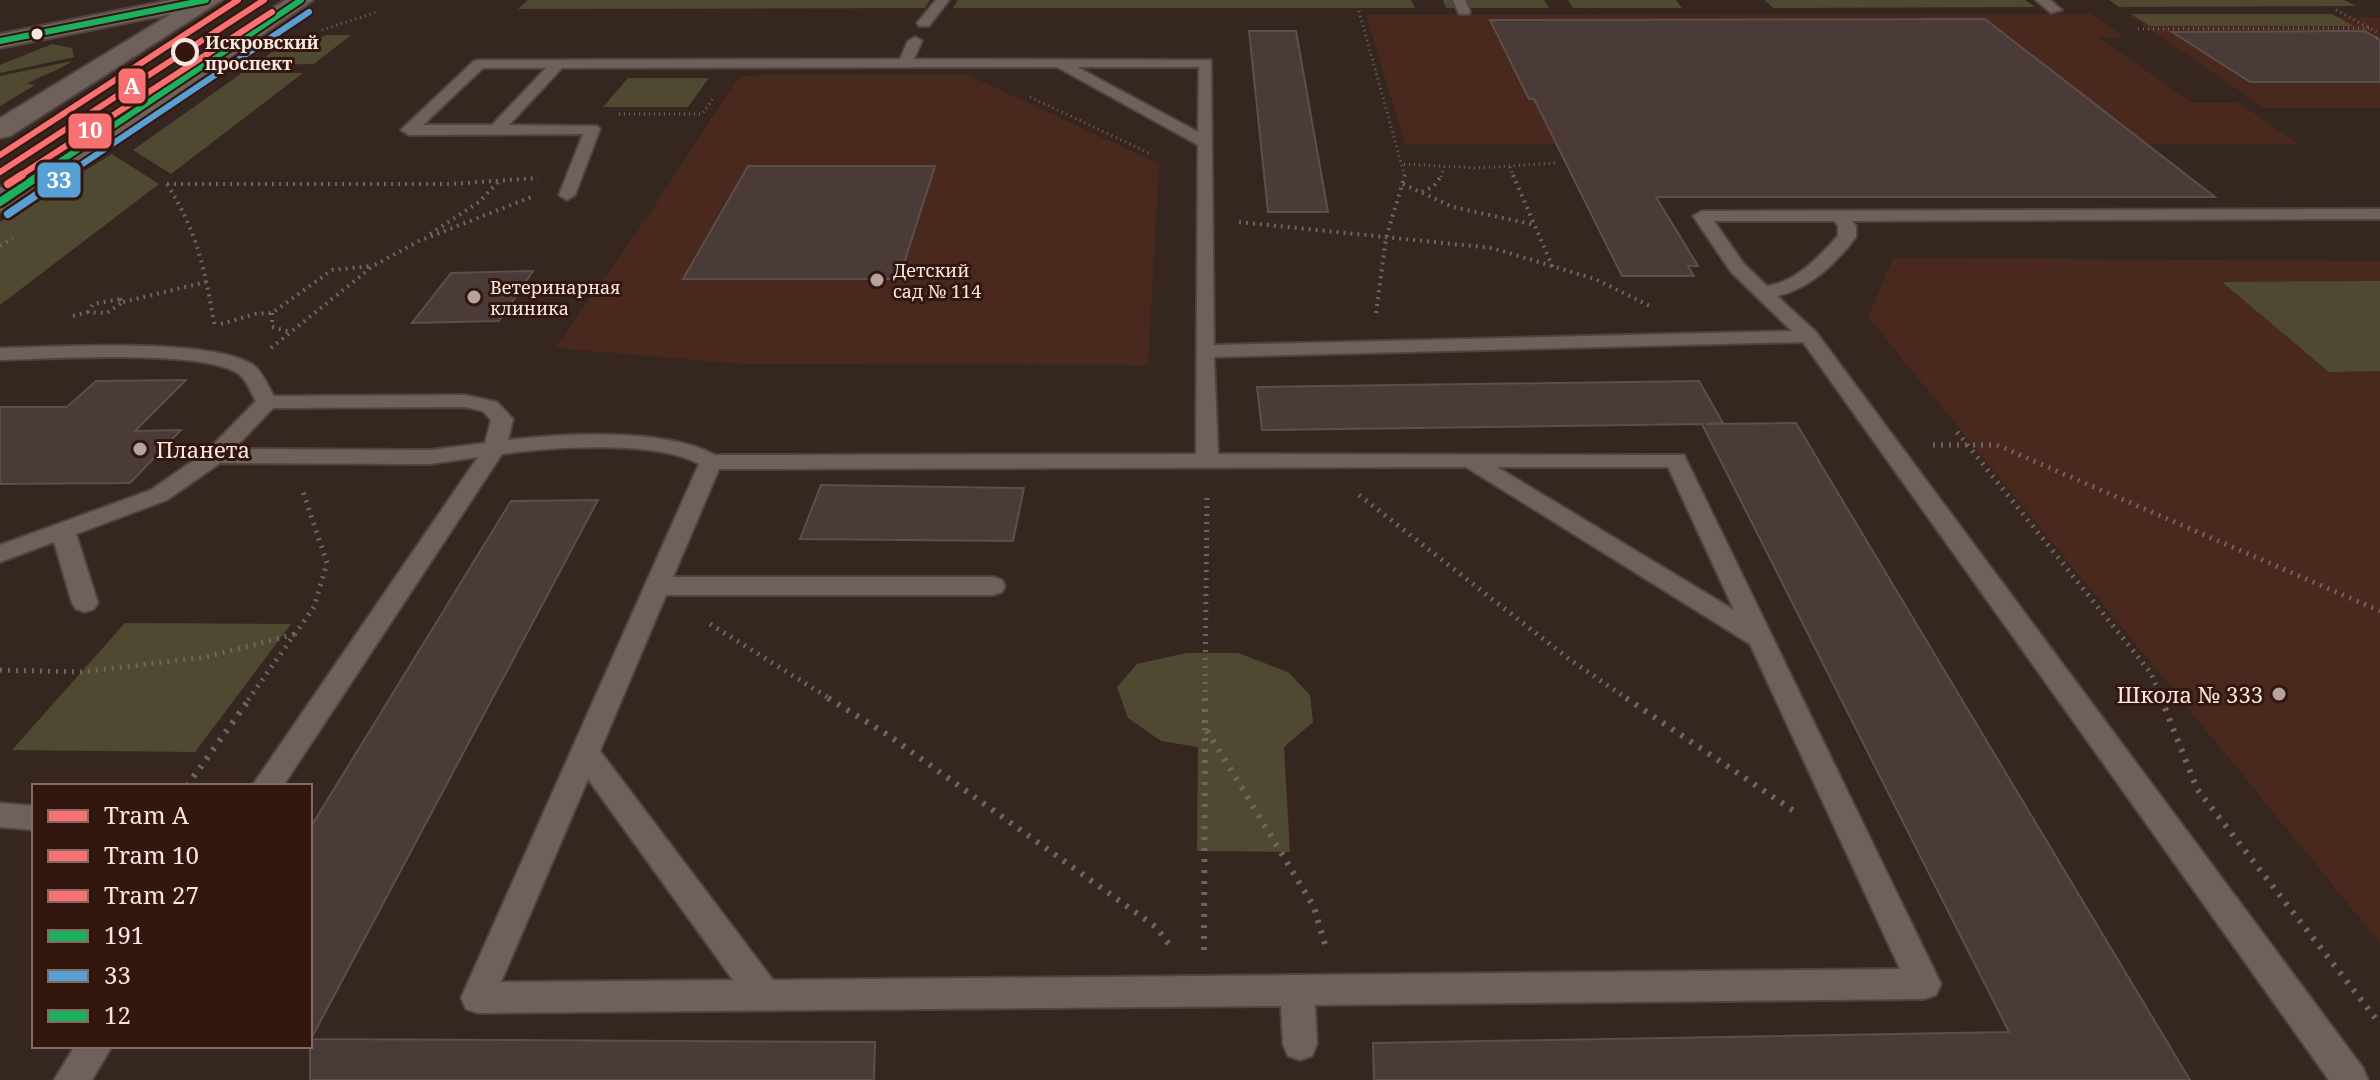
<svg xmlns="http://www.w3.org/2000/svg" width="2380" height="1080" viewBox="0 0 2380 1080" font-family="'Noto Serif',serif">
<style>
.built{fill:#49281d}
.green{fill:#4f4932}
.building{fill:#4a3b39;stroke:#5c4e4c;stroke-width:2}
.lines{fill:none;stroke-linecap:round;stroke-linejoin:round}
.lane-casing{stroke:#50433e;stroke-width:4}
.secondary-casing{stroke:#50433e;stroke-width:4}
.path-far3{stroke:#716460;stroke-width:3;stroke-dasharray:1 4;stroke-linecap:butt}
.path-far2{stroke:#716460;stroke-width:4;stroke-dasharray:2 5;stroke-linecap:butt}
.path-far1{stroke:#716460;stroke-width:5;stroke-dasharray:2 6;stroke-linecap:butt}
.path{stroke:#716460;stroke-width:6;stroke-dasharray:3 8;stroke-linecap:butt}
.lane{fill:#6e615c;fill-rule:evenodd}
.secondary{fill:#6e615c;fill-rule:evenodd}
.bus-1-far1-casing{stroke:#33170e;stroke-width:10}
.bus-1-casing{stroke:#33170e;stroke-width:13}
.bus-2-far1-casing{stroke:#33170e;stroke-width:10}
.bus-2-casing{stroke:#33170e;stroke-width:13}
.bus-3-casing{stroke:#33170e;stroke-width:10}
.bus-1-far1{stroke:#1bb15f;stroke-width:6}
.bus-1{stroke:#1bb15f;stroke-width:8}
.bus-2-far1{stroke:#58a0d4;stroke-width:6}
.bus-2{stroke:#58a0d4;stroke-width:8}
.bus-3{stroke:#1bb15f;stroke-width:6}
.tram-1-casing{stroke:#33170e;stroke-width:10}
.tram-2-far1-casing{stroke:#33170e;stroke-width:10}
.tram-2-casing{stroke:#33170e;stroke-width:13}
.tram-3-casing{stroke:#33170e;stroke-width:10}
.tram-1{stroke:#f87072;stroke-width:6}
.tram-2-far1{stroke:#f87072;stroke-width:6}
.tram-2{stroke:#f87072;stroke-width:8}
.tram-3{stroke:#f87072;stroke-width:6}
.bus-dot{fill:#fae6e0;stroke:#33170e;stroke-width:3}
.stop-dot{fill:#33170e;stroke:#fae6e0;stroke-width:4}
.poi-dot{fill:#b5a39d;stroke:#33170e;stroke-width:3}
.labels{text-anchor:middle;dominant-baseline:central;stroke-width:6;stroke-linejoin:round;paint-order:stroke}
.far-stop-label{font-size:18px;font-weight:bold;fill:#fae6e0;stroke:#33170e;text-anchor:start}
.far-poi-label{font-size:18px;fill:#fae6e0;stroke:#33170e;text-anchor:start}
.poi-label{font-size:22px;fill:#fae6e0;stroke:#33170e;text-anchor:start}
.line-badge{stroke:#33170e;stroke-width:3}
.badge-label{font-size:22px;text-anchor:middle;font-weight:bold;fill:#fff}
</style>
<rect width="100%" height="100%" fill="#362620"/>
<path class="built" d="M2091,14L2124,37L2099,38L2193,103H2239L2299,144H1405L1366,15Z
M2129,16L2380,17V108H2265Z
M760,75H968L1159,164L1148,365L743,364L555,348L650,213L735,82L745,76Z
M1893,258L2380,261V943L1868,317Z"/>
<path class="green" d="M528,0H930L925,8L518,9Z
M958,0H1411L1415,8H953Z
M1443,0H1544L1549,8H1446Z
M1568,0H1676L1682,8H1573Z
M1765,0H2025L2035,7L1773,8Z
M2109,0H2344L2356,6L2119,7Z
M2131,14H2332L2354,26H2150Z
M327,35H351L314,64L254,65L272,52Z
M52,44L72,48L74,57L0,73V65Z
M72,61C57,72 43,74 27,84L35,85L0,106V76Z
M242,73H303L171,174L133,150Z
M628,78H709L688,107H603Z
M112,154L159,184L0,305V222Z
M2380,281V371L2329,372L2222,282Z
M125,623L291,624L195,752L12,750Z
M1186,653H1238L1288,672L1310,695L1313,722L1284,747L1290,852L1197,851L1198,747L1161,741L1128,718L1117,687L1137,664Z"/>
<path class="building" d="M1985,19L2215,197H1656L1698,266H1688L1694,276H1622L1534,99H1529L1490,20Z
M1249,31H1296L1328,212H1268Z
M2365,31L2380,40V82H2250L2172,32Z
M748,166H935L899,279H683Z
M533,271L499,321L412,323L451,273Z
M186,380L135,431L181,430L130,483L0,484V407H67L96,381Z
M1699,381L1723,423L1706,424L1796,423L2190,1080H1374L1373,1043L2009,1032L1702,424L1262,430L1257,387Z
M821,485L1024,488L1013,541L800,539Z
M598,500L311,1039L875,1042L874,1080H310V828L511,501Z"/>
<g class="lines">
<defs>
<path id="lane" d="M936,0H949L929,26H919L917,23Z
M1453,0H1465L1470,11L1469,14H1459Z
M2036,0H2050L2062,10L2051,13Z
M915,37L922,41L914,59L1211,60L1214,345L1792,331L1731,272L1693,216L1702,211L2380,209V219L1852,221L1856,226V237C1835,264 1811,288 1777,296L1816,332L2363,1068L2368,1080H2329L1803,342L1214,357L1218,454L1684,455L1941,984L1936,995L1924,999L1315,1005L1317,1044L1312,1056L1300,1060L1288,1056L1283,1044L1281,1006L478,1013L466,1009L461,998L699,464C656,440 551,447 502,454L283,786H252L478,457L430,464L220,463L167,500L76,534L98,603L94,609L85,612L76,609L72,603L54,542L0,562V545L151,490L207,451L256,401C251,393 247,381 240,375C208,348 46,359 0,360V348C54,347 212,337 253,365C262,371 268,386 274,396L465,395L497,402L513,419L508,440C563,433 667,428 715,455L1196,454L1198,145L1057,67L562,68L509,125L597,126L600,129L575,195L567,200L559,195L583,134L409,135L401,130L474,61L479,60L900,59L908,41ZM1077,67H1199L1198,132ZM483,68H546L492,125H423ZM1714,221H1834L1838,226V236C1817,258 1798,281 1767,286L1744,264ZM465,407L483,411L491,420L485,443L430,450L234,449L273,408ZM1466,467L1750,644L1900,969L773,980L600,751L666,595H993L1002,592L1005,586L1002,580L993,577H673L719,469ZM1497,467H1668L1734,610ZM588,779L733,980L501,982Z
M0,803L34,806V830L0,827Z
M75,1046H112L92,1080H54Z"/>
<path id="secondary" d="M171,0H222L10,136L0,138V118L171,14L0,48V34Z
M285,0H313L11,209L0,211V188Z"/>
</defs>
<use href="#lane" class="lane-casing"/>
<use href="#secondary" class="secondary-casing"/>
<path class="path-far3" d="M2336,10L2380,34
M1359,11L1405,177
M2138,29L2370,28
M322,30L377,12
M2376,38H2380
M1030,97L1151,154
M619,114H702L715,96
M1404,164L1476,168L1556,163
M1510,167L1514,177
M1441,177L1444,167"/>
<path class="path-far2" d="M1513,175L1553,268
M167,184H450L538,178
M167,184C199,235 204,269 215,327
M1403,184L1453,207L1535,225
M1422,192L1434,186L1442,175
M1239,222L1492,248L1595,279L1652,307
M430,234L479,202L498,182
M0,246L13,238
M120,299L123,302L107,313L88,312L93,304Z
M123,302L206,282
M272,313V327L290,332
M1376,313L1386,238L1405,175
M73,316L88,312
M221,324L255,314L272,313L332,270L372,266
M271,348L373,266L419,241L534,196"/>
<path class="path-far1" d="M1957,432L2151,673L2162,700
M1933,445H1997L2380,611
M1359,495L1569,659L1629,700
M710,624L832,700
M0,670L81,672L206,657L295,634
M248,700L314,607L327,563L302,489
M1205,700L1207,495"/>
<path class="path" d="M828,698L888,735L1156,927L1172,948
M1205,698V727L1314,907L1326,948
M1626,698L1797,813
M2161,698L2197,789L2380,1024
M187,786L250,698
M1204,950L1205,728"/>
<use href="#lane" class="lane"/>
<use href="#secondary" class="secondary"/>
<defs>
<path id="bus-1-far1" d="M37,177L301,0"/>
<path id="bus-1" d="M0,202L40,175"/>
<path id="bus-2-far1" d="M63,177L309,12"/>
<path id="bus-2" d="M8,214L66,175"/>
<path id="bus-3" d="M0,41L206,0"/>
</defs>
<use href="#bus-1-far1" class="bus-1-far1-casing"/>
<use href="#bus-1" class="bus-1-casing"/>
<use href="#bus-2-far1" class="bus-2-far1-casing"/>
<use href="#bus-2" class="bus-2-casing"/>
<use href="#bus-3" class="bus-3-casing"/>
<use href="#bus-1-far1" class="bus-1-far1"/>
<use href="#bus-1" class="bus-1"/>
<use href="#bus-2-far1" class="bus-2-far1"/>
<use href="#bus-2" class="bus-2"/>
<use href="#bus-3" class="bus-3"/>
<defs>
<path id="tram-1" d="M0,172L264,0"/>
<path id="tram-2-far1" d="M18,177L272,12"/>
<path id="tram-2" d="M8,184L22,175"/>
<path id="tram-3" d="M0,155L238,0"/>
</defs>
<use href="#tram-1" class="tram-1-casing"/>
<use href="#tram-2-far1" class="tram-2-far1-casing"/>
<use href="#tram-2" class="tram-2-casing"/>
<use href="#tram-3" class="tram-3-casing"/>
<use href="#tram-1" class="tram-1"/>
<use href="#tram-2-far1" class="tram-2-far1"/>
<use href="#tram-2" class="tram-2"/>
<use href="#tram-3" class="tram-3"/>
</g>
<circle class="bus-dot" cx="37" cy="34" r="7"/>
<circle class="stop-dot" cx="185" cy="52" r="12"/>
<g class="poi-dot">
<circle cx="877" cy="280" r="8"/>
<circle cx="474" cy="297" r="8"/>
<circle cx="140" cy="449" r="8"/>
<circle cx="2279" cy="694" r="8"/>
</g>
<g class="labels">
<g class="far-stop-label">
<text x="205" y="42">Искровский<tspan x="205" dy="21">проспект</tspan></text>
</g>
<g class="far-poi-label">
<text x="893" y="270">Детский<tspan x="893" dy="21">сад № 114</tspan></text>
<text x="490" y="287">Ветеринарная<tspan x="490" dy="21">клиника</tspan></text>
</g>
<g class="poi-label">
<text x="156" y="449">Планета</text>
<text x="2263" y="694" text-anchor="end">Школа № 333</text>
</g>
</g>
<g class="line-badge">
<rect x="117" y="67" width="30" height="38" rx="8" fill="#f87072"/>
<rect x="67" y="112" width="46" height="38" rx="8" fill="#f87072"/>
<rect x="36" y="161" width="46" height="38" rx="8" fill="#58a0d4"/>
</g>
<g class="badge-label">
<text x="132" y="94">А</text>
<text x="90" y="138">10</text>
<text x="59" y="188">33</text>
</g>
<rect x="32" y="784" width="280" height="264" fill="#33170e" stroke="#836a62" stroke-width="2"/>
<rect x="48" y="810" width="40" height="12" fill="#f87072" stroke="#836a62" stroke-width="2"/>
<text x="104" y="824" font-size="24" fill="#fae6e0">Tram А</text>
<rect x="48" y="850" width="40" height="12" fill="#f87072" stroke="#836a62" stroke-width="2"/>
<text x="104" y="864" font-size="24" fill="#fae6e0">Tram 10</text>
<rect x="48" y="890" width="40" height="12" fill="#f87072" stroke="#836a62" stroke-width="2"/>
<text x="104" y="904" font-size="24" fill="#fae6e0">Tram 27</text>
<rect x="48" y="930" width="40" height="12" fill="#1bb15f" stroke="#836a62" stroke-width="2"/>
<text x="104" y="944" font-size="24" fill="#fae6e0">191</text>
<rect x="48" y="970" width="40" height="12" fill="#58a0d4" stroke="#836a62" stroke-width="2"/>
<text x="104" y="984" font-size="24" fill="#fae6e0">33</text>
<rect x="48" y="1010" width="40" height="12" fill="#1bb15f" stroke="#836a62" stroke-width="2"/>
<text x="104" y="1024" font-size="24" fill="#fae6e0">12</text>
</svg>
